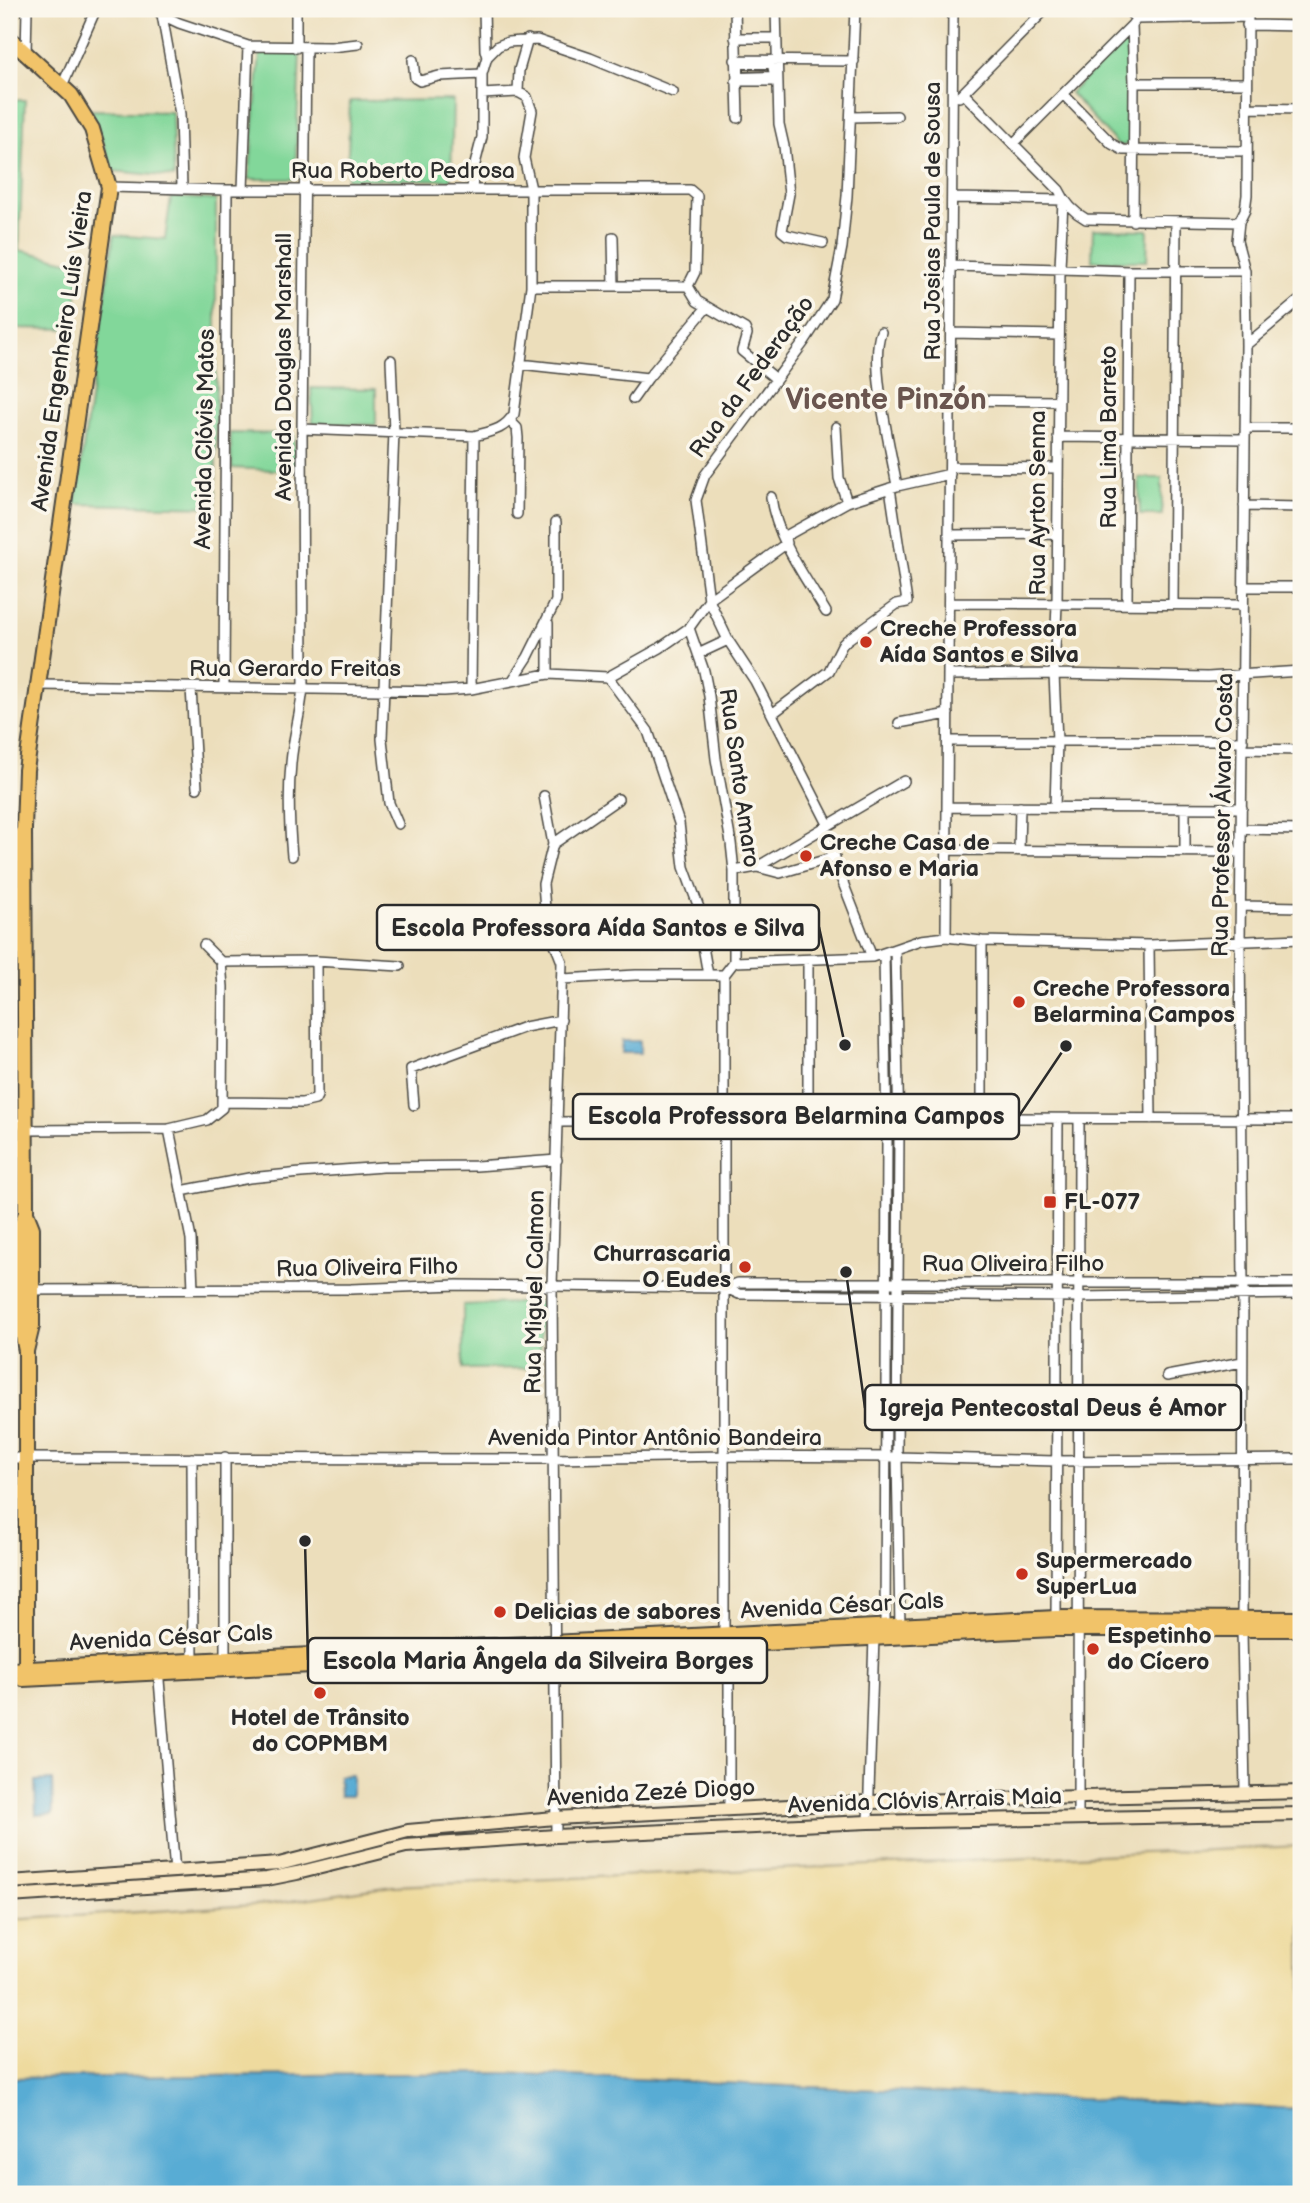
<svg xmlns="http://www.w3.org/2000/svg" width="1310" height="2203" viewBox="0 0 1310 2203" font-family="'Balsamiq Sans',sans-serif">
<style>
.green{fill:#82d79a;stroke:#568162;stroke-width:2}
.sand{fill:#eeda9e;stroke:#8c8264;stroke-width:2}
.water{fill:#58acd4;stroke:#426c80;stroke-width:2}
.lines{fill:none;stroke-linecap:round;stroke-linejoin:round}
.pedestrian-casing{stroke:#484641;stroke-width:10}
.minor-casing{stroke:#484641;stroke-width:12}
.secondary-casing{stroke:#484641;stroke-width:16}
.primary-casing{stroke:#484641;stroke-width:18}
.pedestrian{stroke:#fff;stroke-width:6}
.minor{stroke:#fff;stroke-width:9}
.secondary{stroke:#f9e7c3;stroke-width:12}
.primary{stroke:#f1c369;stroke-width:14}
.poi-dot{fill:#c8321e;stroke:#fbf7ec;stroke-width:2.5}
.labels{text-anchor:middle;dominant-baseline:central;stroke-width:7;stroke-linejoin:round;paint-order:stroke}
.street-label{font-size:23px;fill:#2b2b2b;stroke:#fbf7ec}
.poi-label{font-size:23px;font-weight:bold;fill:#2b2b2b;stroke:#fbf7ec;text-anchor:start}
.district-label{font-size:30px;font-weight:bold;fill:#6a554f;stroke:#fbf7ec}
.leader{fill:none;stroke:#2b2b2b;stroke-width:2.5}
.callout-dot{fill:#2b2b2b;stroke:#fbf7ec;stroke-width:2.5}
.callout{fill:#fbf7ec;stroke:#2b2b2b;stroke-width:2.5}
.callout-label{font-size:24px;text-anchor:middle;font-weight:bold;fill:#2b2b2b}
</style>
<rect width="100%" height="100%" fill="#fbf7ec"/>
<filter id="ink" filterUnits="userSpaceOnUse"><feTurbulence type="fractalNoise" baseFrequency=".0143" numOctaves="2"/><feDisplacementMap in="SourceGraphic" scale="14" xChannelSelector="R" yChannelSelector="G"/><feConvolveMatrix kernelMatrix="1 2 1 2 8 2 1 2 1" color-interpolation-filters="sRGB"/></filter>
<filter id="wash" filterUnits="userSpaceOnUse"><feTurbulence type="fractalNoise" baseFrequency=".00686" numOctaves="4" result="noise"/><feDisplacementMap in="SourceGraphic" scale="28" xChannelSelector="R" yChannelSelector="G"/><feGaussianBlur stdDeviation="1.57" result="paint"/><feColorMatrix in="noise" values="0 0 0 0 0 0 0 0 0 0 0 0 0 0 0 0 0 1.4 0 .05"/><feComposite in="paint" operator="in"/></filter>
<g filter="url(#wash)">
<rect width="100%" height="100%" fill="#ecdebb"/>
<path class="green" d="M1127,37L1130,39V143L1122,146L1117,144L1070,93Z
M260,52L300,53L295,179H249Z
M9,100H25L19,250L81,264L73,329L9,328Z
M453,100L451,180L347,179L350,101Z
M91,110L172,112L174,177L113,171Z
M171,197L216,200V507L75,504L114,235L165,239Z
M1093,229L1148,230L1147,261H1092Z
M311,388L376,389V425L313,423Z
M230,433L294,434L295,471L232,468Z
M1139,478H1162V515H1140Z
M541,1302L540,1368L463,1369V1305Z"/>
<path class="sand" d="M1301,1846V2109L501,2073L9,2078V1920L270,1904L393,1886Z"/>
<path class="water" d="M622,1041H640V1053H621Z
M352,1775V1796H340L339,1776Z
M52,1780L53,1814L36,1815L35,1781Z
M501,2073L1301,2109V2194H9V2078Z"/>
</g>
<g filter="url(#ink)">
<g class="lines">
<defs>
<path id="pedestrian" d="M740,65H771L773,75L740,76Z"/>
<path id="minor" d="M156,9L162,15L179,23L248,46L331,47L358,44
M484,9L485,50L487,57
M735,9L738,118
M776,9L779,124L784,146L789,194L782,231L787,235L823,243
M1127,9L1136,19L1247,17
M162,15L180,114L182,189
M1247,25L1301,26
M735,38H776
M296,48V11
M26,54L27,9
M413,60L415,78L420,81L439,76L482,74
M735,60L854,61
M736,81H777
M1134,83H1247
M62,86L96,9
M518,92L519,70L528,39
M963,93L1059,190C1065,203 1073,212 1086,219L1239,222
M1064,95L1112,144L1123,150L1246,151
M959,97L1046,9
M1247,108L1301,109
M851,117L897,116
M1013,144L1132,25
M109,187L227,190H690L697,196L695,272L688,286
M472,189L474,168L482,137V74L487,57L498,46L508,42L537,40L590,58L673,92
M243,190L248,46
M952,198L1063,200
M1133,221L1134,83L1132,25L1136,19
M613,237L614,286
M951,266L1129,271H1245
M531,286H688
M688,286L697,301L745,329L747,334L742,351L776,379
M881,332C869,362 891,451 897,486
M951,333L1059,335
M1246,345L1301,299
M391,360L394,432L382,739L389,803L398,824
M520,364L648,378L707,307
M633,399L648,378
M951,400L1058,401
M510,421L517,428L518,438L517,514
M836,427L839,478L847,502
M1245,428H1301
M302,429L474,436C492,431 504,430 514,414L531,286V189L524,158L532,111L527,97L518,92L482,94
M1058,437L1245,439
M950,467L1058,468
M771,497C776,538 805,577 826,612
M1244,506L1301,507
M951,535L1057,534
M784,537L847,502L897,486L950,474
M1244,587H1301
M950,603L1243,605
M1127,604L1129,271
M1173,604L1176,221
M548,623V674
M689,628L704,671L709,696L716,759L731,843L734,871V962L724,975
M698,654L728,640
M948,675L1054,674L1208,677L1301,671
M608,677L648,731L679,823L684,867L702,916L703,924L701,935L708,975
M513,680L528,657L556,601V522
M39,685L444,691L471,689L548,674L608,677L660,648L689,628L709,600L787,543
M224,687L227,190
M191,688L197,788
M471,689L474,436
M772,714L829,671L842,645L847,640L897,604L907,602L890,488
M899,723L948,714
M949,741H1243
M1243,749L1301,750
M544,796L553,844L543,884L546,921L562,962L552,1286L556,1836
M948,807L1242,808
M1055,807L1057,741L1054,674L1057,604L1060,268L1063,200
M828,824L755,681L728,640L709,600L696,500L705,475L804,342L832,299L842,247L847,196L855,9
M822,829L872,957
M1242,829L1301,830
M553,844L618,799
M948,850L1241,852
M1019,850L1020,807
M1185,852V808
M292,856C289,824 288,794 291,763C293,737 301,713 303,687L302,429L306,48
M757,867L904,781
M734,871L757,867L780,873L835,857
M1241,906L1301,907
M946,937L953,9
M1149,945L1151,1119
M895,949L899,1131L897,1457L900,1628
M884,954L887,1135L885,1631
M221,962L316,961L400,966
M734,962L872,957L921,940L946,937L982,941L1149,945L1301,939
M724,975V1629L729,1645V1810
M562,979L636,975H724
M808,1094V960
M223,1102L302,1103L315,1100L317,1096L316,961
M414,1105L411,1069L525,1027L561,1020
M982,1118V941
M559,1122L725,1121
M9,1123H26
M169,1129L191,1239L193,1289
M26,1130L169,1129L207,1120L222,1108L223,987L221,962L204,945
M895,1132L943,1129L982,1118L1301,1119
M181,1191L249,1178L301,1173L383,1167L476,1166L557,1160
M726,1288L738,1283H1301
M9,1290L351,1289L457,1285L726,1288L739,1294L1078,1297L1301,1294
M1167,1376L1242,1362
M225,1457V1663
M9,1458L553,1459L725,1456L897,1457L1055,1461L1301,1459
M192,1458L193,1663
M1056,1621L1058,1119
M158,1668L175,1872
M1245,1792L1242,1629L1243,1284L1240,942L1246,345L1245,271L1237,241L1239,222L1245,210L1247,195L1248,9
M1078,1818L1079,1119
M868,1822L874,1637"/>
<path id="secondary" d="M9,1882L279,1864L408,1831L555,1818L869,1802L1301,1792
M9,1896L267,1879L297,1873L406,1846L556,1836L868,1822L1301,1814"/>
<path id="primary" d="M9,38L71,95L92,129L109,187L26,770L24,829L26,1196V1213L32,1228V1326L26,1351
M9,862L22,833
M9,1670L1056,1618L1301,1619
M23,1679L1055,1629H1301
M26,1679V1351L21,1326L20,1228L26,1213"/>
</defs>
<use href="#pedestrian" class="pedestrian-casing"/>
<use href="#minor" class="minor-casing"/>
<use href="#secondary" class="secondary-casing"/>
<use href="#primary" class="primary-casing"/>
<use href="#pedestrian" class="pedestrian"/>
<use href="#minor" class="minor"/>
<use href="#secondary" class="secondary"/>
<use href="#primary" class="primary"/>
</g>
</g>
<g class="poi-dot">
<circle cx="866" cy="642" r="7"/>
<circle cx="806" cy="856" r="7"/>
<circle cx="1019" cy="1002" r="7"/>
<rect x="1043" y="1195" width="14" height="14" rx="3.5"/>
<circle cx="745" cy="1267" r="7"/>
<circle cx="1022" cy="1574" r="7"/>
<circle cx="500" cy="1612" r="7"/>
<circle cx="1093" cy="1649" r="7"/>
<circle cx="320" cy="1693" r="7"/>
</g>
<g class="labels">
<g class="street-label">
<text x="403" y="171">Rua Roberto Pedrosa</text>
<text transform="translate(933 221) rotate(-90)">Rua Josias Paula de Sousa</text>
<text transform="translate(62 351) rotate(-82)">Avenida Engenheiro Luís Vieira</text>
<text transform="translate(284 367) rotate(-90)">Avenida Douglas Marshall</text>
<text transform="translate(752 377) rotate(-54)">Rua da Federação</text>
<text transform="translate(1109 437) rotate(-90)">Rua Lima Barreto</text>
<text transform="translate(205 439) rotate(-89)">Avenida Clóvis Matos</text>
<text transform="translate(1038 503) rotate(-90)">Rua Ayrton Senna</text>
<text x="295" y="669">Rua Gerardo Freitas</text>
<text transform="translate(739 778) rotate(82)">Rua Santo Amaro</text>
<text transform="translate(1223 815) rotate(-89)">Rua Professor Álvaro Costa</text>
<text x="1013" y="1264">Rua Oliveira Filho</text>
<text transform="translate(367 1268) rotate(-1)">Rua Oliveira Filho</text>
<text transform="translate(535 1292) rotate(-89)">Rua Miguel Calmon</text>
<text x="655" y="1438">Avenida Pintor Antônio Bandeira</text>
<text transform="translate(842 1606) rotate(-3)">Avenida César Cals</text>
<text transform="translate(171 1638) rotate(-3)">Avenida César Cals</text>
<text transform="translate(651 1793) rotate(-3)">Avenida Zezé Diogo</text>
<text transform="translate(925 1801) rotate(-2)">Avenida Clóvis Arrais Maia</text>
</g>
<g class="poi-label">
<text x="880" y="629">Creche Professora<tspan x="880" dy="26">Aída Santos e Silva</tspan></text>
<text x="820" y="843">Creche Casa de<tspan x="820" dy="26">Afonso e Maria</tspan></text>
<text x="1033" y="989">Creche Professora<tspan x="1033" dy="26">Belarmina Campos</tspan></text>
<text x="1064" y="1202">FL-077</text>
<text x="731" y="1254" text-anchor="end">Churrascaria<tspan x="731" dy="26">O Eudes</tspan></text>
<text x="1036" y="1561">Supermercado<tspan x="1036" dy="26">SuperLua</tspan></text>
<text x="514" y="1612">Delicias de sabores</text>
<text x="1107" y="1636">Espetinho<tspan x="1107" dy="26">do Cícero</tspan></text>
<text x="320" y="1718" text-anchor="middle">Hotel de Trânsito<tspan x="320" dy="26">do COPMBM</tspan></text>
</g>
<g class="district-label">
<text x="886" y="400">Vicente Pinzón</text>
</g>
</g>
<path class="leader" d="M845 1045L819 927M1066 1046L1019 1116M846 1272L865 1408M305 1541L308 1660"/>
<g class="callout-dot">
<circle cx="845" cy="1045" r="7"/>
<circle cx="1066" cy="1046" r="7"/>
<circle cx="846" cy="1272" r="7"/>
<circle cx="305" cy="1541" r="7"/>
</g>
<g class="callout">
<rect x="377" y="905" width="442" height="45" rx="7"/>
<rect x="573" y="1094" width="446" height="45" rx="7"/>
<rect x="865" y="1385" width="376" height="45" rx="7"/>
<rect x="308" y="1638" width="459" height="45" rx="7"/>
</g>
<g class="callout-label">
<text x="598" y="936">Escola Professora Aída Santos e Silva</text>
<text x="796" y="1124">Escola Professora Belarmina Campos</text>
<text x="1053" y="1416">Igreja Pentecostal Deus é Amor</text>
<text x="538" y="1669">Escola Maria Ângela da Silveira Borges</text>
</g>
<rect width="1310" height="2203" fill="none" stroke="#fbf7ec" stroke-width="35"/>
</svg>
